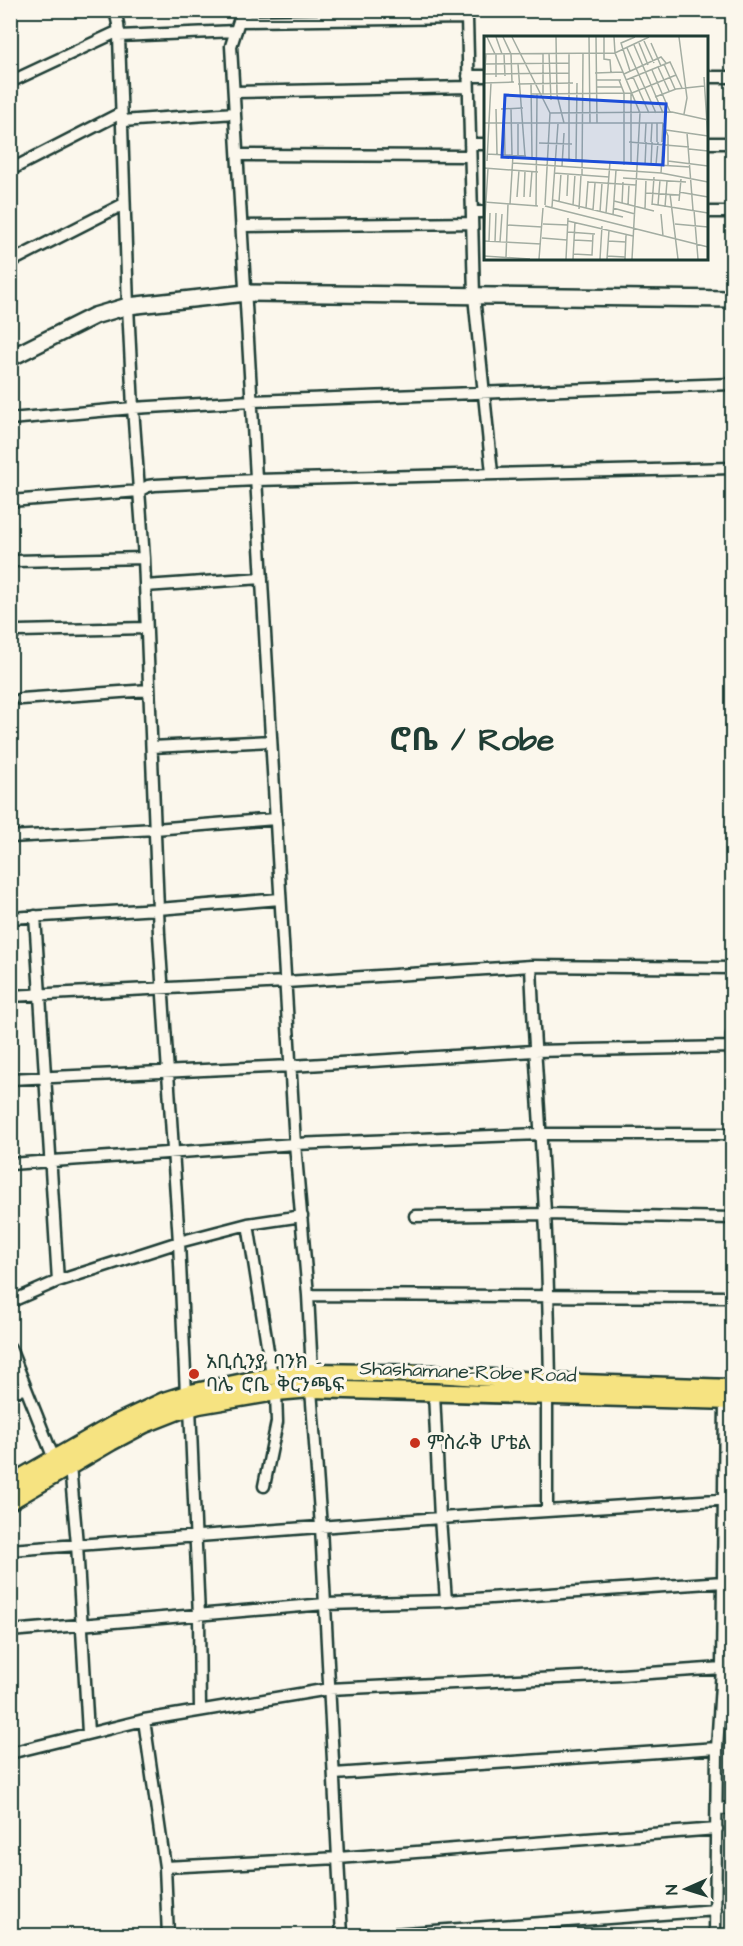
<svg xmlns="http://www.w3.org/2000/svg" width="743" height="1946" viewBox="0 0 743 1946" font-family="'Architects Daughter','Noto Sans Ethiopic',sans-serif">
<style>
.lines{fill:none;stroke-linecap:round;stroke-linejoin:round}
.street-casing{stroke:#1f3d34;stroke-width:15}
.secondary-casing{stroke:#1f3d34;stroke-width:20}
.primary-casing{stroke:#1f3d34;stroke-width:21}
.street{stroke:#fbf7ec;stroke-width:10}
.secondary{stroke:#fbf7ec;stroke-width:15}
.primary{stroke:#f6e381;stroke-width:16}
.poi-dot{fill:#c8321e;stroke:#fbf7ec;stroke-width:2}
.labels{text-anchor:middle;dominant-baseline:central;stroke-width:6;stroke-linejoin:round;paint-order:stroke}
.poi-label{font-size:20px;fill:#1f3d34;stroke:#fbf7ec;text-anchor:start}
.street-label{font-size:20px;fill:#1f3d34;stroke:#fbf7ec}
.town-label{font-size:32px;font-weight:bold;fill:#1f3d34;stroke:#fbf7ec}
.inset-road{fill:none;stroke:#a3ada2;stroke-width:1.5}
.view{fill:#1d4ed8;fill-opacity:0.15;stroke:#1d4ed8;stroke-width:3}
.inset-edge{fill:none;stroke:#1f3d34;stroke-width:3}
</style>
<rect width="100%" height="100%" fill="#fbf7ec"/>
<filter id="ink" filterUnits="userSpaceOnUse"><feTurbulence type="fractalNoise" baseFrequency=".0167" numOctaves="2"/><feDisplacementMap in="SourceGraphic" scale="12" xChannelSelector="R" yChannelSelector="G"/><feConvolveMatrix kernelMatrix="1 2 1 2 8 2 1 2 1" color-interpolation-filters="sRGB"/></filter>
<g filter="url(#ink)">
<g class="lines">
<defs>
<path id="street" d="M115,10L118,24L119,36L128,306L133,408L144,558L159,934L179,1242L186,1394
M247,10L239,21L231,46L277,840L295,1144L308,1295L312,1372L311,1389L321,1527L342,1936
M468,10L467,18L474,296L492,473
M239,21L467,18
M119,36L236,31
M468,76H485
M706,77H732
M10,82L119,31
M234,92L468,87
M122,121L235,113
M706,143H732
M470,144H485
M238,155L470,156
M10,170L121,113
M472,212H485
M706,212H732
M242,226L472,223
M10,262L124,204
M10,419L133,408L252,401L732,384
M10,501L139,491L148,486L155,485L256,480L732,468
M16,561L144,558
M145,586L262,578
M19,631L146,628
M21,699L149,690
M152,747L271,741
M10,837L155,829L275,819
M35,916L58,1281
M10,918L158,909L280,899
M531,966C534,1048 541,1130 545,1213C548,1269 549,1326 550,1382L547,1395V1510
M10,996L286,982L531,966L732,968
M732,1054V1034
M10,1079L291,1066L534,1051L732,1047
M10,1164L295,1144L540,1134H732
M415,1216L545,1214L732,1218
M248,1224L272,1376
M308,1295L732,1297
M10,1302L58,1281L179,1242L248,1224L302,1216
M10,1348L54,1459
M10,1391L26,1389
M434,1393L440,1518L446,1601
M190,1407L199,1616L200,1710
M70,1466L77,1544L88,1733
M264,1486L277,1422L276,1392
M10,1550L440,1518L732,1499
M10,1631L325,1604L446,1601L723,1582
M144,1720L165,1867L168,1936
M10,1753L144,1720L329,1689L621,1675L722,1668
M334,1774L717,1748
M717,1808L732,1809
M165,1867L338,1858L717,1829
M366,1936L716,1910
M715,1936L717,1748L722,1668L725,1401"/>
<path id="secondary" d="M10,358L94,316L128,306L246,293L732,299"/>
<path id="primary" d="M10,1484L113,1425L164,1401L186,1394L272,1376L312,1372L436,1374L550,1382L732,1388
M10,1501L111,1442L145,1424L178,1411L199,1405L276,1392L311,1389L732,1401"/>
</defs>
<use href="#street" class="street-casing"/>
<use href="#secondary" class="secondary-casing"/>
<use href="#primary" class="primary-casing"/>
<use href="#street" class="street"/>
<use href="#secondary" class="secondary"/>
<use href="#primary" class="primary"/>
</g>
</g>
<g class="poi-dot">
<circle cx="194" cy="1374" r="6"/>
<circle cx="415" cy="1443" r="6"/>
</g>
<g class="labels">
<g class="poi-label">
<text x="206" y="1362">አቢሲንያ ባንክ -<tspan x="206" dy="23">ባሌ ሮቤ ቅርንጫፍ</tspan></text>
<text x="427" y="1443">ምስራቅ ሆቴል</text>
</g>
<g class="street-label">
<text transform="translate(468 1372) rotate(2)">Shashamane-Robe Road</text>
</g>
<g class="town-label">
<text x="472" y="740">ሮቤ / Robe</text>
</g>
</g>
<g transform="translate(484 36)">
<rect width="224" height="224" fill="#fbf7ec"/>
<path class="inset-road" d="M3,1L11,18M12,1L18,18M19,1L27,18L28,46M28,1L66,77L61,169M72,1L73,59L80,87M105,1L106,87M112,1L113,87M120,1V23L126,24L127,37M130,1L131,17L156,77L148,223M195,1L203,62L200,78M160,5L170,27M155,7L164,29M167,7L177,30M150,9L179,77M143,12L172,77M59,17V58M65,17L67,64M0,18L131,17L165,1M12,18V41M20,18L21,40M0,28L85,27M34,28L41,120M180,28L191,53M174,31L185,55M168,34L186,76M146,35L137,7L151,1M111,37L139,36M0,38L85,37M140,38L177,21L182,27M149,41L165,77M220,41L224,103M113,44H137M135,44L140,57V129M142,44L186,26L198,52M0,47L30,46M0,48L2,18M34,48L89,47M47,48L48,121M113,51H138M147,57V128M47,58L148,57L192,39M171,61L192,53L220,50M12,73L13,118M17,73L39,72M20,73L21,119M27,73L28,119M66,77L188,76L224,84M0,87H179M179,87L184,100V130M34,88V120M182,94L224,100M203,97L209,174M145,106L205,111M161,106L162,87M167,106L168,87M173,106V87M178,106L179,87M55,107L88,108M205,113L224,115M3,118L42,120M78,123L206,131M85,124V17M92,124L93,47M3,125L7,47M184,125L224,130M29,127L177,137L224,146M161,129L162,106M167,129L168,106M172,129L174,106M78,130L80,97M0,132L54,136M70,137L125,141M177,137L179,107M98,139L99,17M139,142L202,146M104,146L152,149M195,156L224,161M162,157L195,159M186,158L194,223M83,160L84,138M33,161L35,134M40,161L41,135M46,161L48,135M69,164L139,181M130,165L170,175M195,165L197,143M0,166L54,170M75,166L77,137M26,168L29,119M138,168L139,146M168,168L224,177M89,169L91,138M144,169L145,149M168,169L170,141M174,169L176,144M52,170L53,58M61,170L224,211M68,171L74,88M181,171L183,145M102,172L104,145M129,172L151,178M95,173L97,139M161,173L162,143M109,174L111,147M210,174L214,223M116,176L118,147M122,177L126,126M177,178L179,200M129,179L132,134M84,185L149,200M59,188L84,189M191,188L224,191M23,189L58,191M84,196L111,198M0,198L4,132M58,202L83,204M90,204L109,205M0,205L57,208M5,205L6,177M124,205L142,206M11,206L12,177M16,206L18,178M89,218L108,219L109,198M0,220L46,223M123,220L141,221M22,221L24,168M55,223L59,172M82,223L84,182M89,223L91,186M116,223L118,190M123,223L125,194M141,223L142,199"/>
<path class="view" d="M21,59L182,68L179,129L18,121Z"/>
<rect width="224" height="224" class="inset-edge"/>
</g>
<rect width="743" height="1946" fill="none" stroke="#fbf7ec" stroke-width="36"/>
<rect x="18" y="18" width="707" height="1910" fill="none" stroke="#1f3d34" stroke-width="2" filter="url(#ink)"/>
<g transform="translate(686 1889) rotate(267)" stroke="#fbf7ec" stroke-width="4.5" paint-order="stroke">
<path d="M0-4.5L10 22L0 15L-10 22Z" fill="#1f3d34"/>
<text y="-9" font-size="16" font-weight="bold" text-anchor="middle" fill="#1f3d34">N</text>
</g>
</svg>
